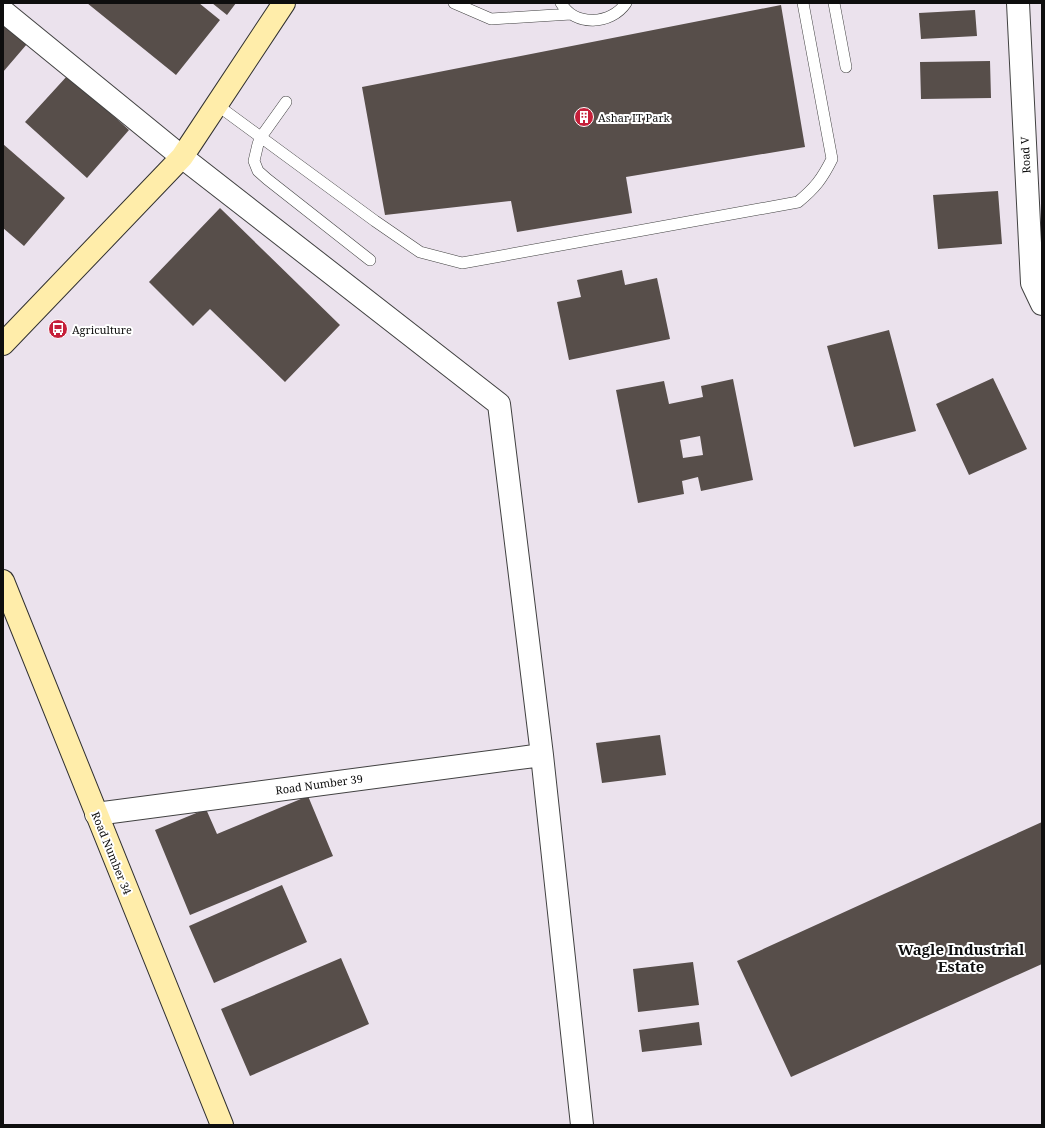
<svg xmlns="http://www.w3.org/2000/svg" width="1045" height="1128" viewBox="0 0 1045 1128" font-family="'Noto Serif',serif">
<style>
.industrial{fill:#ebe2ed}
.building{fill:#574e4a;fill-rule:evenodd}
.lines{fill:none;stroke-linecap:round;stroke-linejoin:round}
.lane-casing{stroke:#414141;stroke-width:12}
.street-casing{stroke:#414141;stroke-width:24}
.secondary-casing{stroke:#303030;stroke-width:24}
.lane{stroke:#fff;stroke-width:11}
.street{stroke:#fff;stroke-width:22}
.secondary{stroke:#ffedaa;stroke-width:22}
.labels{text-anchor:middle;dominant-baseline:central;stroke-width:4;stroke-linejoin:round;paint-order:stroke}
.poi-label{font-size:11px;fill:#0e0e0e;stroke:#fff;text-anchor:start}
.street-label{font-size:11px;fill:#0e0e0e;stroke:#fff}
.district-label{font-size:15px;font-weight:bold;fill:#0e0e0e;stroke:#fff}
</style>
<rect width="100%" height="100%" fill="#fffaef"/>
<path class="industrial" d="M3,3H1042V1125H3Z"/>
<path class="building" d="M87,3H199L220,20L176,75Z
M212,3H236L227,15Z
M781,5L805,147L626,177L632,213L517,232L511,201L385,215L362,87Z
M975,10L977,36L921,39L919,13Z
M3,22L27,44L3,72Z
M990,61L991,98L921,99L920,62Z
M68,75L129,130L87,178L25,122Z
M3,144L65,198L24,246L3,228Z
M998,191L1002,244L938,249L933,195Z
M220,208L340,325L285,382L210,309L193,326L149,282Z
M622,270L625,285L657,278L670,339L569,360L557,302L581,297L577,280Z
M889,330L916,431L854,447L827,346Z
M993,378L1027,449L969,475L936,404Z
M733,379L753,480L701,491L698,477L682,481L684,494L638,503L616,390L664,381L669,404L703,397L701,386ZM700,436L703,455L683,458L680,440Z
M660,735L666,775L602,783L596,743Z
M308,796L333,856L190,915L155,830L206,809L217,834Z
M1042,822V964L791,1077L737,961Z
M282,885L307,942L214,983L189,926Z
M341,958L369,1024L250,1076L221,1009Z
M693,962L699,1005L638,1012L633,969Z
M699,1022L702,1045L642,1052L639,1030Z"/>
<g class="lines">
<defs>
<path id="lane" d="M454,3L491,19L571,14
M561,3C575,27 611,25 626,3
M834,3L846,67
M286,102L261,137L258,144L254,161L258,171L267,179L370,260
M217,105L375,221L420,252L462,263L798,202C815,188 822,179 832,159L803,3"/>
<path id="street" d="M1018,3L1032,283L1042,304
M3,11L182,157L499,404L542,755L582,1125
M96,814L542,755"/>
<path id="secondary" d="M3,344L182,157L284,3
M3,581L222,1125"/>
</defs>
<use href="#lane" class="lane-casing"/>
<use href="#street" class="street-casing"/>
<use href="#secondary" class="secondary-casing"/>
<use href="#lane" class="lane"/>
<use href="#street" class="street"/>
<use href="#secondary" class="secondary"/>
</g>
<defs>
<symbol id="building-disc" viewBox="-11 -11 22 22"><circle r="9.5" fill="#c51f39" stroke="#fff"/><path d="M-4-6H4V6H1V3H-1V6H-4ZM-2.5-4.3h1.7v1.8h-1.7ZM.8-4.3h1.7v1.8H.8ZM-2.5-1h1.7V.8h-1.7ZM.8-1h1.7V.8H.8Z" fill="#fff"/></symbol>
<symbol id="bus-disc" viewBox="-11 -11 22 22"><circle r="9.5" fill="#c51f39" stroke="#fff"/><path d="M-5-6H5V4H4V6H2V4H-2V6H-4V4H-5ZM-3.5-4V0h7V-4ZM-3.5 1.2v1.5H-2V1.2ZM2 1.2v1.5H3.5V1.2Z" fill="#fff"/></symbol>
</defs>
<g fill-rule="evenodd">
<use href="#building-disc" x="573" y="106" width="22" height="22"/>
<use href="#bus-disc" x="47" y="318" width="22" height="22"/>
</g>
<g class="labels">
<g class="poi-label">
<text x="598" y="117">Ashar IT Park</text>
<text x="72" y="329">Agriculture</text>
</g>
<g class="street-label">
<text transform="translate(1025 155) rotate(-93)">Road V</text>
<text transform="translate(319 784) rotate(-8)">Road Number 39</text>
<text transform="translate(112 853) rotate(68)">Road Number 34</text>
</g>
<g class="district-label">
<text x="961" y="949">Wagle Industrial<tspan x="961" dy="17">Estate</tspan></text>
</g>
</g>
<rect width="1045" height="1128" fill="none" stroke="#0e0e0e" stroke-width="8"/>
</svg>
